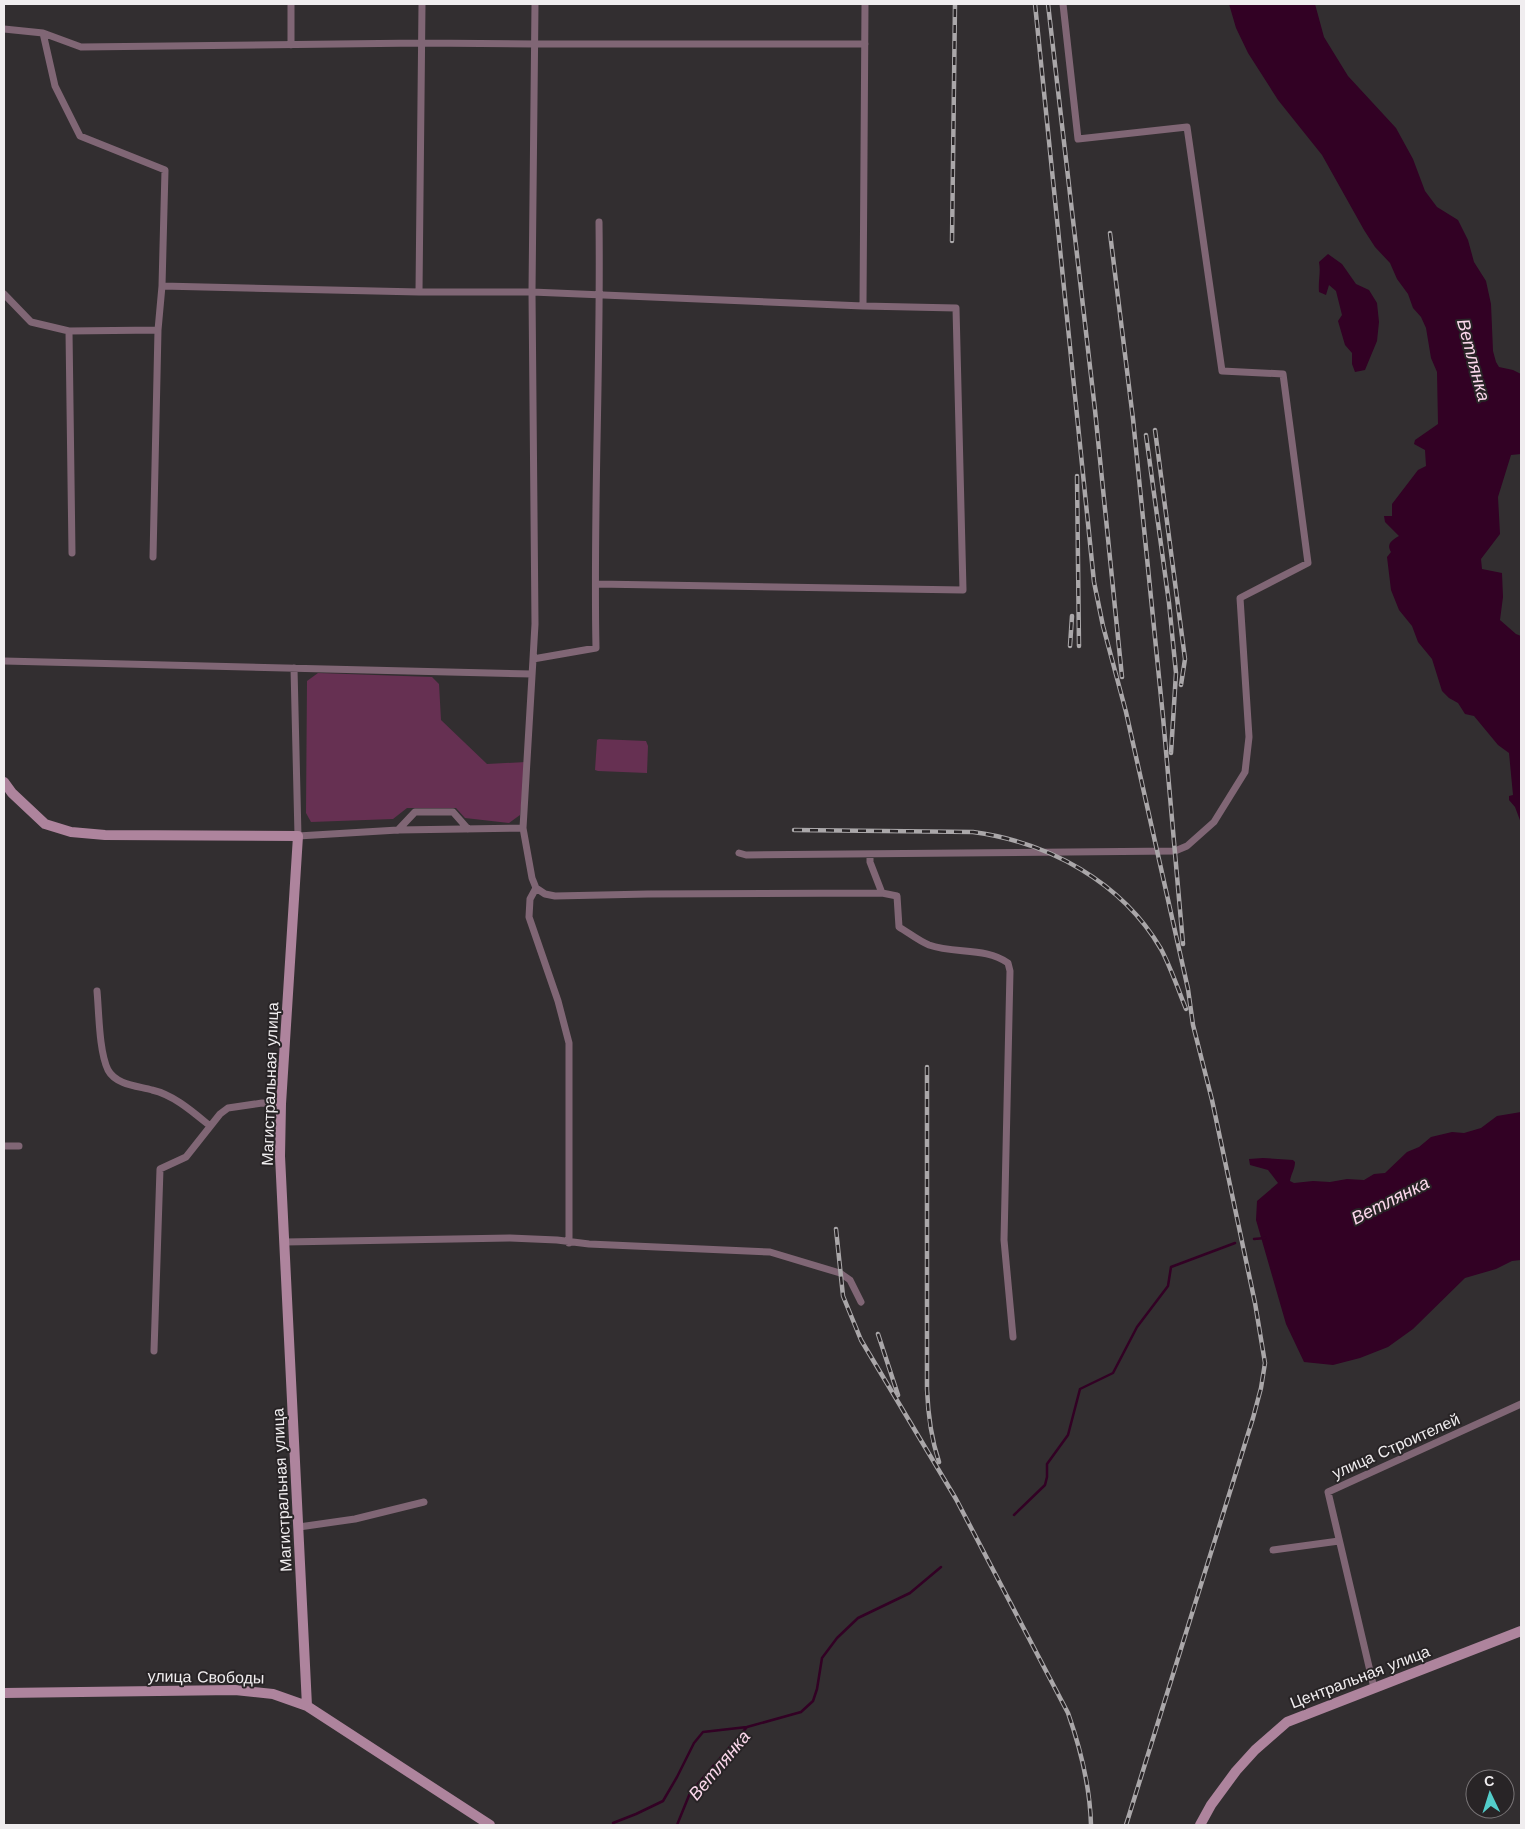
<svg xmlns="http://www.w3.org/2000/svg" width="1525" height="1829" viewBox="0 0 1525 1829" font-family="'Work Sans',sans-serif">
<style>
.green{fill:#663052}
.water{fill:#320124}
.lines{fill:none;stroke-linecap:round;stroke-linejoin:round}
.stream{stroke:#320124;stroke-width:2.5}
.minor{stroke:#806675;stroke-width:7}
.secondary{stroke:#ae849d;stroke-width:10}
.rail-casing{stroke:#aaa7a9;stroke-width:4.5}
.rail{stroke:#282426;stroke-width:2.5;stroke-dasharray:8;stroke-linecap:butt}
.labels{text-anchor:middle;dominant-baseline:central;stroke-width:4;stroke-linejoin:round;paint-order:stroke}
.street-label{font-size:16px;fill:#f0edef;stroke:#282426}
.water-label{font-size:18px;font-style:italic;fill:#fcd8ec;stroke:#282426}
</style>
<rect width="100%" height="100%" fill="#322e30"/>
<path class="green" d="M318,673L432,677L439,684L441,720L487,764L526,762L520,815L509,823L465,818L456,808H407L393,819L311,822L306,813L307,681Z
M599,739L646,741L648,746L647,773L598,771L595,770L597,740Z"/>
<path class="water" d="M1229,4H1315L1324,37L1348,76L1396,128L1413,159L1425,191L1437,207L1458,220L1468,240L1474,262L1486,281L1491,304L1493,351L1496,362L1499,367L1513,370L1521,374V454L1511,455L1498,497L1500,534L1481,559L1482,569L1502,573L1503,597L1500,620L1516,634L1521,636V823L1515,807L1509,800V796L1513,795L1509,753L1498,745L1474,716L1465,714L1458,703L1449,698L1442,691L1432,659L1418,642L1412,626L1399,610L1391,590L1387,557L1391,552C1386,544 1392,540 1399,536L1385,522L1384,516H1392V504L1418,470L1426,466L1425,450L1414,444L1415,440L1438,424L1437,372L1431,358L1426,328L1421,317L1413,308L1408,294L1397,279L1390,263L1375,247L1364,230L1322,155L1278,100L1248,53L1236,28Z
M1328,254L1342,264L1356,284L1369,290L1377,303L1379,322L1377,341L1365,370L1355,372L1352,364V353L1345,345L1338,321L1342,315L1336,291L1329,285L1326,295L1319,292C1318,281 1321,273 1319,262Z
M1521,1112V1260L1512,1261L1496,1269L1465,1278L1413,1329L1388,1347L1360,1358L1333,1365L1304,1362L1286,1324L1256,1220L1257,1201L1278,1183L1268,1170L1250,1165L1249,1159L1263,1158L1293,1160L1295,1162C1295,1169 1291,1174 1290,1181L1294,1183L1313,1181L1330,1182L1347,1179L1364,1180L1374,1174L1385,1173L1407,1152L1419,1147L1431,1137L1452,1132L1464,1133L1481,1128L1497,1116Z"/>
<g class="lines">
<path class="stream" d="M1254,1239L1265,1238
M1014,1515L1045,1485L1047,1477V1464L1068,1435L1080,1389L1113,1373L1137,1327L1168,1286L1171,1267L1235,1243
M613,1823L636,1814L663,1801L677,1777L694,1743L703,1732L747,1727
M677,1825L690,1793L747,1727L801,1712L813,1701L817,1689L822,1658L837,1638L858,1618L910,1593L941,1567"/>
<path class="minor" d="M291,4V45
M4,29L43,33L81,47L421,43L534,44H865
M43,33L55,86L80,136L165,170L162,286
M599,222C601,364 593,506 596,648L533,659L523,828L532,878L536,888L545,894L555,896L648,894L882,893
M419,292L422,4
M4,294L31,322L69,331L158,330
M863,306L865,4
M69,331L72,553
M153,557L158,330L162,286L419,292H532L863,306L956,308L963,590L596,584
M533,659L535,624L532,292L535,4
M4,661L532,674
M294,668L298,836L398,830L523,828
M398,830L415,812H453L468,829
M739,853L746,855L1175,851L1187,846L1214,822L1245,772L1249,737L1240,598L1308,563L1283,374L1222,371L1187,127L1078,139L1063,4
M870,854V862L882,893L897,896L899,927C909,933 919,941 929,945C955,954 986,947 1008,963L1010,971L1004,1240L1013,1337
M536,888L530,899L529,917L558,1001L569,1043V1243
M97,991C99,1012 99,1052 108,1070C116,1085 138,1086 152,1090C174,1095 193,1112 210,1126
M4,1146H19
M285,1242L510,1238L557,1240L589,1244L770,1252L840,1273L850,1280L861,1302
M154,1351L160,1169L186,1157L220,1114L228,1108L262,1103L281,1104
M299,1527L355,1519L424,1502
M1273,1550L1339,1541
M1374,1688L1328,1492L1521,1404"/>
<path class="secondary" d="M4,782L12,793L45,824L71,832L105,835L298,836L281,1104L280,1156L307,1706
M4,1693L235,1690L273,1694L307,1706L490,1825
M1200,1825L1211,1805L1236,1771L1255,1750L1287,1722L1521,1631"/>
<defs>
<path id="rail" d="M1035,4L1094,582L1103,626L1126,712L1188,989L1193,1025L1212,1100L1255,1303L1265,1363L1261,1388L1253,1418L1126,1825
M1048,4L1095,410L1122,677
M1110,233L1133,419L1163,717L1183,944
M952,241L955,4
M1155,430L1185,659L1181,685
M1146,435L1169,603L1176,673L1171,753
M1077,476L1079,646
M1070,646L1072,616
M794,830L973,832C1048,842 1122,882 1161,949C1171,968 1178,989 1186,1009
M927,1067V1389C928,1415 931,1438 939,1462
M836,1229L843,1296L861,1340L956,1499L1068,1713C1081,1750 1090,1786 1091,1825
M878,1334L898,1395"/>
</defs>
<use href="#rail" class="rail-casing"/>
<use href="#rail" class="rail"/>
</g>
<g class="labels">
<g class="street-label">
<text transform="translate(270 1084) rotate(-88)">Магистральная улица</text>
<text transform="translate(1396 1446) rotate(-24)">улица Строителей</text>
<text transform="translate(282 1490) rotate(-93)">Магистральная улица</text>
<text transform="translate(206 1677) rotate(1)">улица Свободы</text>
<text transform="translate(1360 1677) rotate(-21)">Центральная улица</text>
</g>
<g class="water-label">
<text transform="translate(1474 360) rotate(75)">Ветлянка</text>
<text transform="translate(1390 1200) rotate(-27)">Ветлянка</text>
<text transform="translate(719 1765) rotate(-50)">Ветлянка</text>
</g>
</g>
<rect width="1525" height="1829" fill="none" stroke="#f0edef" stroke-width="10"/>
<g transform="translate(1490 1794) rotate(356)"><circle r="24" fill="#282426" stroke="#787476"/>
<path d="M0-4L9 19L0 12L-9 19Z" fill="#53cdca"/>
<text y="-8" font-size="14" font-weight="bold" text-anchor="middle" fill="#f0edef">С</text>
</g>
</svg>
